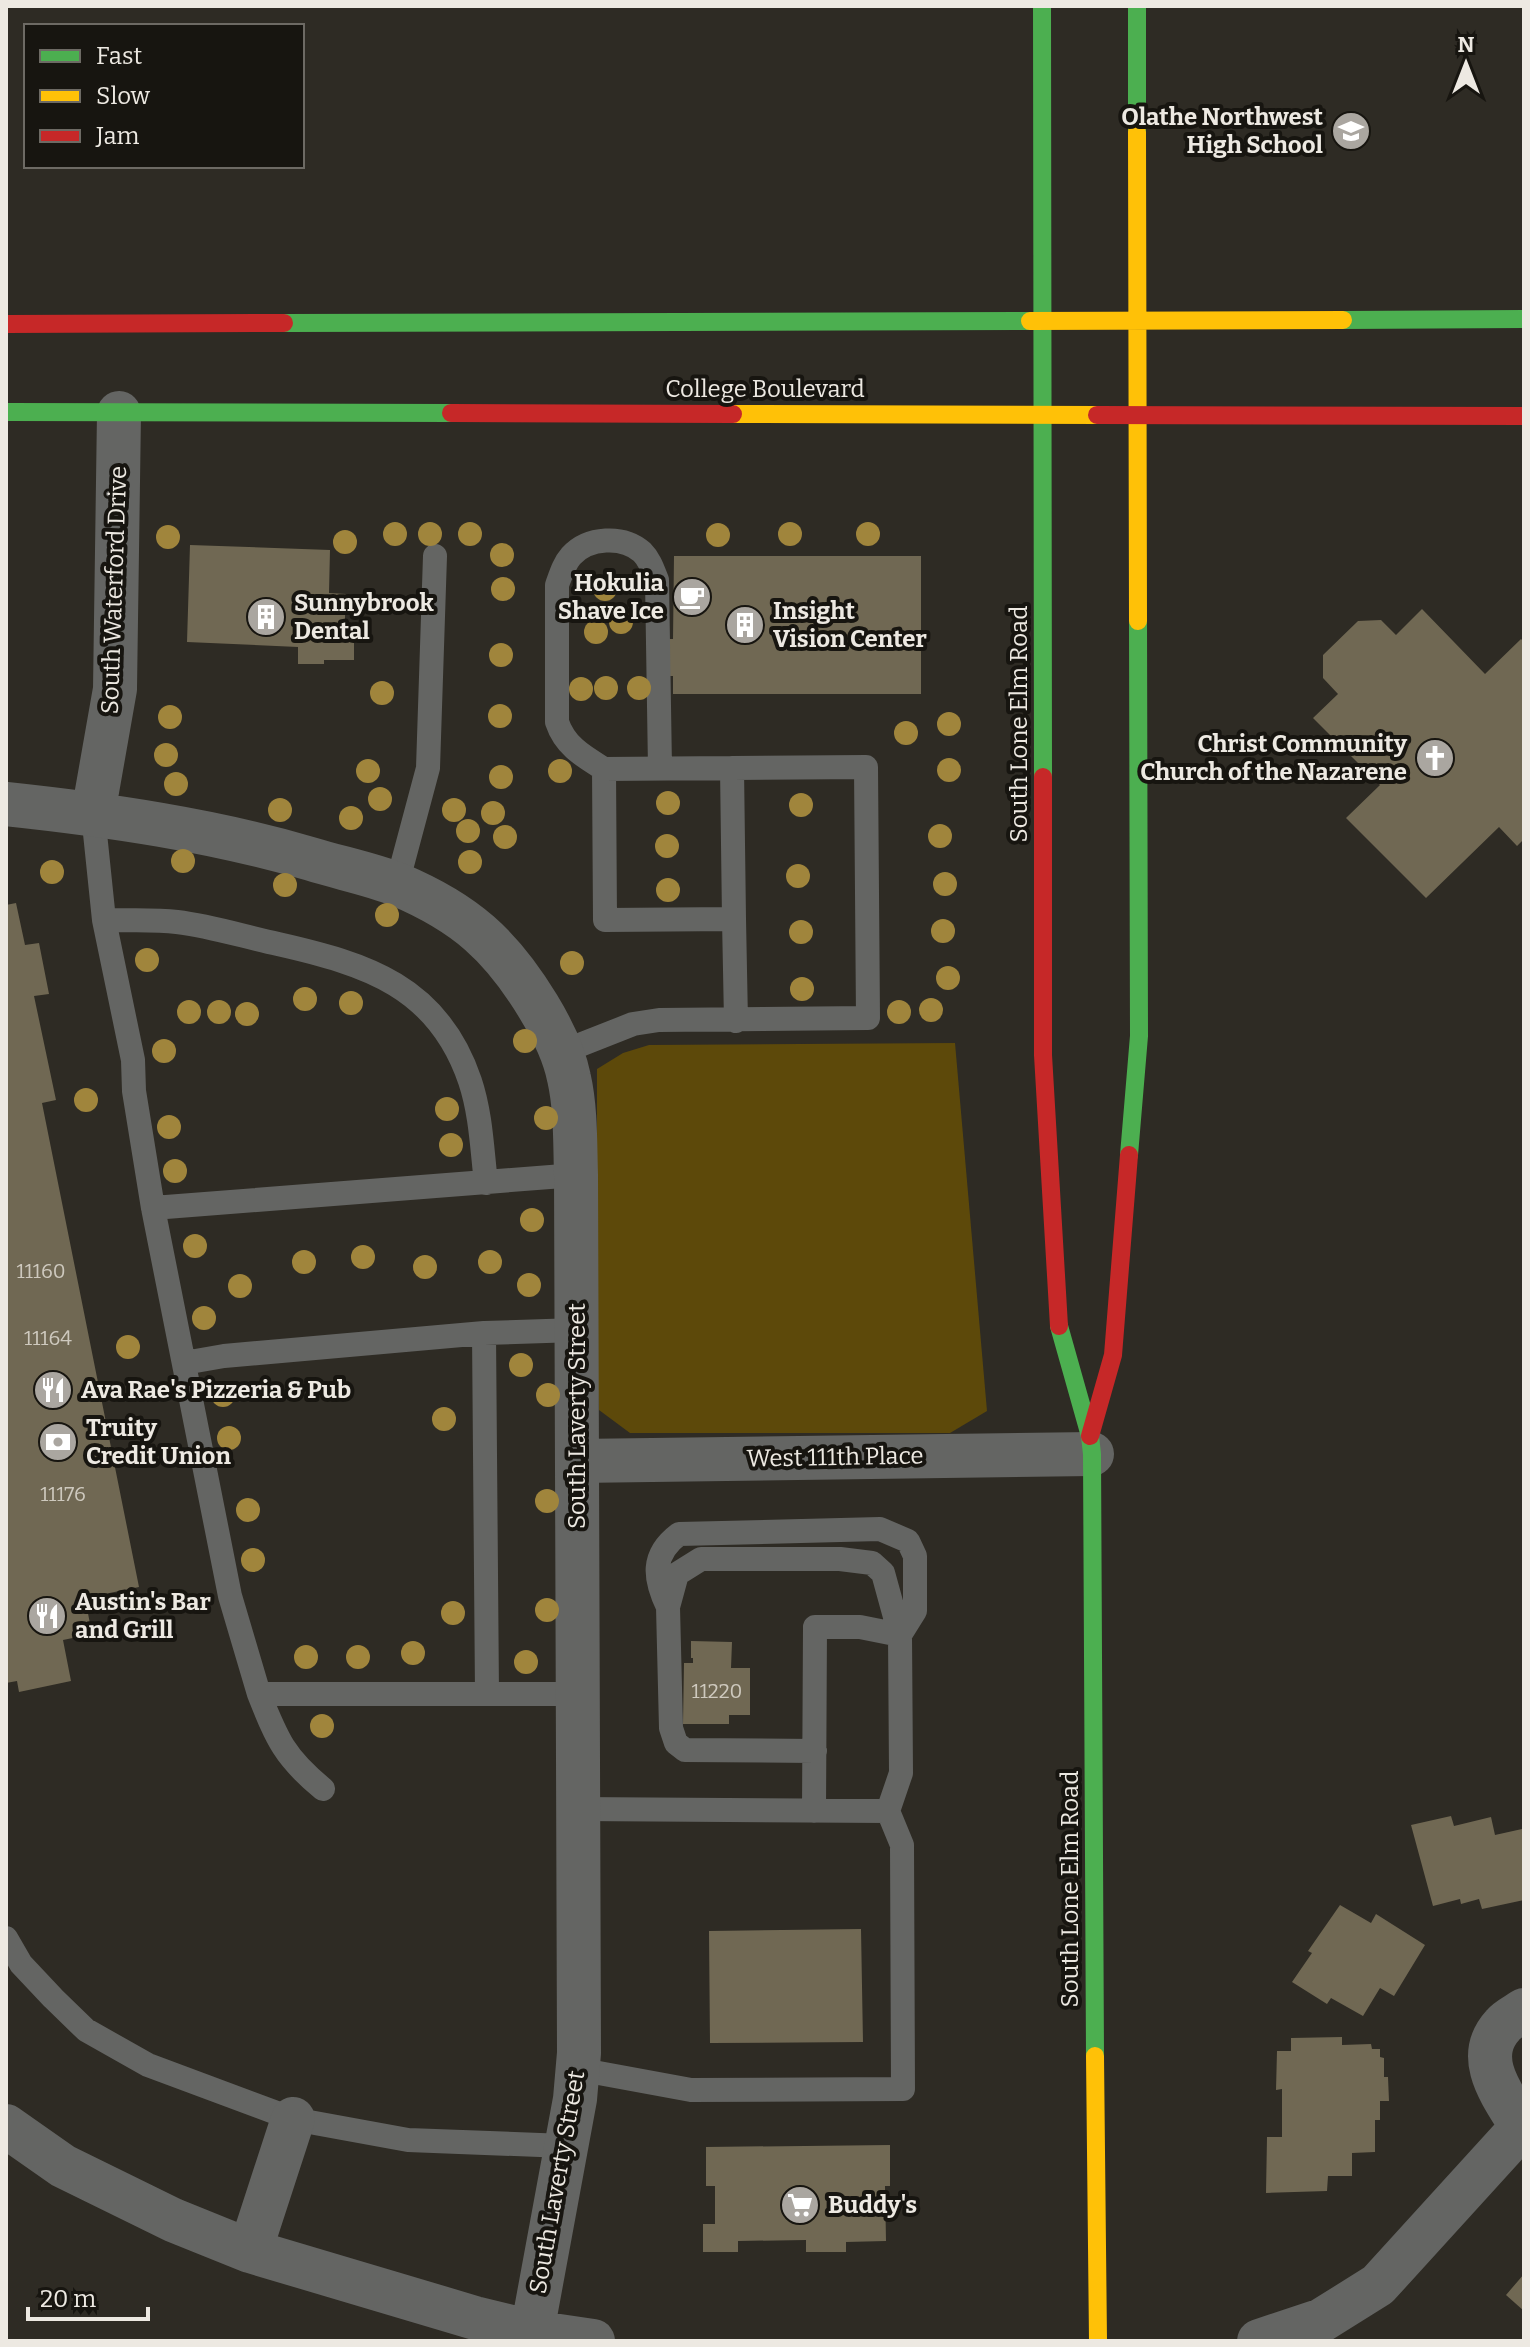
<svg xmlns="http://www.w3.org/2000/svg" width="1530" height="2347" viewBox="0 0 1530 2347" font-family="Bitter,serif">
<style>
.green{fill:#5d490a}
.building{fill:#706853}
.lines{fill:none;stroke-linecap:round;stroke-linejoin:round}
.lane{stroke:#646563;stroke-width:24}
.street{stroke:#646563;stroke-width:44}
.fast{stroke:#4caf50;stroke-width:18}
.slow{stroke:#ffc107;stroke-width:18}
.jam{stroke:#c62828;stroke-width:18}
.tree{fill:#a0853c}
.labels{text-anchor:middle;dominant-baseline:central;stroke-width:8;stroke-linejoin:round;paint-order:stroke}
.number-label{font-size:20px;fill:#cec9be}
.poi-label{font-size:24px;font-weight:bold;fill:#ede9e2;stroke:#171510;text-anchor:start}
.street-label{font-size:24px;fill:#ede9e2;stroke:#171510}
</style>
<rect width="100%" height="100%" fill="#2e2b24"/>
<path class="green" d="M955,1043L987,1411L950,1433H630L599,1410L597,1370V1069L623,1053L649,1045Z"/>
<path class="building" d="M190,545L330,550L329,593L346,594L344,640L354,641V660H324V664H298V647L187,642Z
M674,556H921V694H673V676H669V639H673Z
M1422,609L1485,674L1521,639L1524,642V839L1517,846L1499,827L1426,898L1346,818L1380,785L1313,718L1338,694L1323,678V655L1358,621L1381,620L1396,635Z
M16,903L25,945L39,943L49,994L34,996L56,1100L42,1103L139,1587L85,1598L92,1634L63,1640L71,1681L19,1692L17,1681L6,1683V905Z
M691,1641L732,1642L731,1668H750V1715H729V1724H683L684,1663H693V1658H691Z
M1451,1816L1454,1826L1491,1817L1495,1835L1522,1829L1524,1836V1900L1482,1909L1479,1899L1461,1904L1460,1899L1433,1906L1411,1825Z
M1340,1905L1371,1923L1376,1914L1425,1945L1394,1996L1380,1988L1363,2016L1331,1998L1327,2004L1292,1982L1312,1953L1308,1951Z
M861,1929L863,2042L710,2043L709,1931Z
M1342,2037V2045L1371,2044L1372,2049H1380V2057L1384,2058V2077H1388L1389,2101H1380V2120H1375V2152L1352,2153V2176H1328L1327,2191L1266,2193L1267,2137H1282V2089L1276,2090L1277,2051H1291V2038Z
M890,2145V2186H885L886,2241L846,2242V2252H806V2240L738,2241V2252H703V2224H715V2186H706V2147Z
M1524,2274V2311L1506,2295Z"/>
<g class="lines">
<path class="lane" d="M732,768L734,919
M604,769C583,756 565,746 557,722V585C561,574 564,564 571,556C588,537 623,535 642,552C650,560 653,570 657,580L660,768
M93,814L104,920L133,1060L134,1091L153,1208L230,1596L259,1694H579
M397,884L428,768L435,556
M104,920C128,921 153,919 177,922C211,926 245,937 278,944C366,964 438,986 470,1081C481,1114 482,1149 486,1183
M562,1052L633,1024L659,1020L868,1018L866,767L604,769L605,920L734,919L736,1021
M153,1208L576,1175
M484,1333L487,1694
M184,1363L224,1356L484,1333L577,1330
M668,1607C654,1578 651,1555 679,1534L880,1529L908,1541L915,1556V1611L900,1635L860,1627H815L814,1811
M259,1694C277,1739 284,1757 323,1789
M815,1751L685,1750L676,1743L671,1728L668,1607L677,1574L701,1559H840L872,1563L883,1573L900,1635L901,1773L888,1811
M577,1809L888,1811L902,1845L903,2089L691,2090L577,2069
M6,1938L21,1964L53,1998L86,2030L148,2065L293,2119L408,2140L566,2146"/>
<path class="street" d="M6,804C109,815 212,830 311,859C340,868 371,874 399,885C465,913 501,945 538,1006C552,1029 564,1052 569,1078C576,1109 575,1144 576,1175L579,2053L575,2099L532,2332
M93,814L115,689L119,413
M577,1461L1092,1454
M6,2126L63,2166L173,2220L250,2251L475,2318L532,2332L593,2341
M1523,2129C1504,2097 1472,2059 1503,2025C1508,2019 1517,2015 1524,2010
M250,2251L293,2119
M1259,2341L1322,2320L1378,2285L1510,2140L1524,2128"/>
<path class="fast" d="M1042,6L1043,777
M1137,6V132
M1343,320L1524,319
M284,323L1030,321
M6,412L451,413
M1129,1155L1139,1036L1138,621
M1059,1326L1090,1436L1092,1454L1095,2056"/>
<path class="slow" d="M1137,132L1138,621
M1030,321L1343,320
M733,414L1097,415
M1095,2056L1098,2341"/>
<path class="jam" d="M6,324L284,323
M451,413L733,414
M1097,415L1524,416
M1043,777V1055L1059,1326
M1090,1436L1113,1355L1129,1155"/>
</g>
<g class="tree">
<circle cx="395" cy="534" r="12"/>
<circle cx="430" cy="534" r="12"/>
<circle cx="470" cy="534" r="12"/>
<circle cx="790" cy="534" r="12"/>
<circle cx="868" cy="534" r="12"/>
<circle cx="718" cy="535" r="12"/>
<circle cx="168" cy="537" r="12"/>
<circle cx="345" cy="542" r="12"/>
<circle cx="502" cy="555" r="12"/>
<circle cx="503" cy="589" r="12"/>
<circle cx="605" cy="589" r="12"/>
<circle cx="621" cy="622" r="12"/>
<circle cx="596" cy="632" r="12"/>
<circle cx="501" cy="655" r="12"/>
<circle cx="606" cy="688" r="12"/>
<circle cx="639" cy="688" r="12"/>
<circle cx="581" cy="689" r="12"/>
<circle cx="382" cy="693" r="12"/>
<circle cx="500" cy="716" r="12"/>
<circle cx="170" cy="717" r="12"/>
<circle cx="949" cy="724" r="12"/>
<circle cx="906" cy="733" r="12"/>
<circle cx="166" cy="755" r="12"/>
<circle cx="949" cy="770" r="12"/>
<circle cx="368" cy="771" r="12"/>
<circle cx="560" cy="771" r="12"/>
<circle cx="501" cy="777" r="12"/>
<circle cx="176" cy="784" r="12"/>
<circle cx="380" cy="799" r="12"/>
<circle cx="668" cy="803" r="12"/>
<circle cx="801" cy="805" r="12"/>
<circle cx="280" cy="810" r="12"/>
<circle cx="454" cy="810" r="12"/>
<circle cx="493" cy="813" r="12"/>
<circle cx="351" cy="818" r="12"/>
<circle cx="468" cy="831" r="12"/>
<circle cx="940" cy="836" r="12"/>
<circle cx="505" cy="837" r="12"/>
<circle cx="667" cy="846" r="12"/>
<circle cx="183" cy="861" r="12"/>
<circle cx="470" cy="862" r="12"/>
<circle cx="52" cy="872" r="12"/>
<circle cx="798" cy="876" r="12"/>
<circle cx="945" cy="884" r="12"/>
<circle cx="285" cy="885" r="12"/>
<circle cx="668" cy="890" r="12"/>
<circle cx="387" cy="915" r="12"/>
<circle cx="943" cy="931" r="12"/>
<circle cx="801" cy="932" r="12"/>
<circle cx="147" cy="960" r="12"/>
<circle cx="572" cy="963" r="12"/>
<circle cx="948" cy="978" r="12"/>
<circle cx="802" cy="989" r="12"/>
<circle cx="305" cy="999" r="12"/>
<circle cx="351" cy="1003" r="12"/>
<circle cx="931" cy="1010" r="12"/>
<circle cx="189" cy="1012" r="12"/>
<circle cx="219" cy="1012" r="12"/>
<circle cx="899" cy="1012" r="12"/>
<circle cx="247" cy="1014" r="12"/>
<circle cx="525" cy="1041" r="12"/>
<circle cx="164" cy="1051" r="12"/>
<circle cx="86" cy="1100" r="12"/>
<circle cx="447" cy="1109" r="12"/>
<circle cx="546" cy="1118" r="12"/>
<circle cx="169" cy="1127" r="12"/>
<circle cx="451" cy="1145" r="12"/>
<circle cx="175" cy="1171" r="12"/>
<circle cx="532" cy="1220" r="12"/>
<circle cx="195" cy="1246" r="12"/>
<circle cx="363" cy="1257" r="12"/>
<circle cx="304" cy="1262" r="12"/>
<circle cx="490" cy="1262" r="12"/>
<circle cx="425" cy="1267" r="12"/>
<circle cx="529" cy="1285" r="12"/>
<circle cx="240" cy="1286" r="12"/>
<circle cx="204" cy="1318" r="12"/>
<circle cx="128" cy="1347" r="12"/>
<circle cx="521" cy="1365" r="12"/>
<circle cx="223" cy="1395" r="12"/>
<circle cx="548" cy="1395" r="12"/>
<circle cx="444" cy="1419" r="12"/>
<circle cx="229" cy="1438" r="12"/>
<circle cx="547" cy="1501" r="12"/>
<circle cx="248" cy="1510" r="12"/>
<circle cx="253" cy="1560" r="12"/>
<circle cx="547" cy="1610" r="12"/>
<circle cx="453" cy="1613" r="12"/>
<circle cx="413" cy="1653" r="12"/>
<circle cx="306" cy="1657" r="12"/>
<circle cx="358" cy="1657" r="12"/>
<circle cx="526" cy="1662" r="12"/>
<circle cx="322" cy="1726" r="12"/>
</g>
<defs>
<symbol id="school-disc" viewBox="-11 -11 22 22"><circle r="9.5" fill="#aaa6a0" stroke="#171510"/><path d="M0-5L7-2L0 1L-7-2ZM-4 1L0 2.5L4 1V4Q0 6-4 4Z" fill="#fff"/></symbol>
<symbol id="cafe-disc" viewBox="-11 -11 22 22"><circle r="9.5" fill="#aaa6a0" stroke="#171510"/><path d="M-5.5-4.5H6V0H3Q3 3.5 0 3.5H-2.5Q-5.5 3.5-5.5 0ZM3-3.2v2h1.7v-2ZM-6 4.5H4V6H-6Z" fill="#fff"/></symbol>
<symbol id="building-disc" viewBox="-11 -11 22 22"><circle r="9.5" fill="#aaa6a0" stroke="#171510"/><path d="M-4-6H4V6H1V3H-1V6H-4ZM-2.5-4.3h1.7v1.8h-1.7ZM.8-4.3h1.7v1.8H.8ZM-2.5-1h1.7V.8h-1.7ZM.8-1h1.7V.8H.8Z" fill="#fff"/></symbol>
<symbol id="church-disc" viewBox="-11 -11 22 22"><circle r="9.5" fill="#aaa6a0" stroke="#171510"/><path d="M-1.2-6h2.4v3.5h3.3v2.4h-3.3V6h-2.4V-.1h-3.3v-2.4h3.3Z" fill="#fff"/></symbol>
<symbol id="restaurant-disc" viewBox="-11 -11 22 22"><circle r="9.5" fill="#aaa6a0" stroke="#171510"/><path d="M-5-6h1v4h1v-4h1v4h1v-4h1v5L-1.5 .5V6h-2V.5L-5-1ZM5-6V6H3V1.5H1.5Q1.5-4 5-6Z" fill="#fff"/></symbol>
<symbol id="bank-disc" viewBox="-11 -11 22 22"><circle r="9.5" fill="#aaa6a0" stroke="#171510"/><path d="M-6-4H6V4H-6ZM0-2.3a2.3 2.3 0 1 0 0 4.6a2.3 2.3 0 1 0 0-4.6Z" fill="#fff"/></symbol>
<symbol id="supermarket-disc" viewBox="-11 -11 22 22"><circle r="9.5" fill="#aaa6a0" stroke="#171510"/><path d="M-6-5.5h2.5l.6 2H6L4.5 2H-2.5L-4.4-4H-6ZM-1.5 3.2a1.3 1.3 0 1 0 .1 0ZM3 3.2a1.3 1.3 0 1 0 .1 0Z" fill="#fff"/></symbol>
</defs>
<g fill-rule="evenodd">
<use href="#school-disc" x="1329" y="109" width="44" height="44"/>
<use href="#cafe-disc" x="670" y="575" width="44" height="44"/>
<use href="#building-disc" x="244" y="595" width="44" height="44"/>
<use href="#building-disc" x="723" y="603" width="44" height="44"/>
<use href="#church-disc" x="1413" y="736" width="44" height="44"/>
<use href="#restaurant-disc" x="31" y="1368" width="44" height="44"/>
<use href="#bank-disc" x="36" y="1420" width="44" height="44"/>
<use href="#restaurant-disc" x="25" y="1594" width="44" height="44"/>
<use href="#supermarket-disc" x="778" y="2183" width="44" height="44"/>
</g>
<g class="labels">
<g class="number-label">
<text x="41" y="1271">11160</text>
<text x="48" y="1338">11164</text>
<text x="63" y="1494">11176</text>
<text x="717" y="1691">11220</text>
</g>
<g class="poi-label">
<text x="1323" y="117" text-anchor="end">Olathe Northwest<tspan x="1323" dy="28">High School</tspan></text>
<text x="664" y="583" text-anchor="end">Hokulia<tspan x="664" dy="28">Shave Ice</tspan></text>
<text x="294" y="603">Sunnybrook<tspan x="294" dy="28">Dental</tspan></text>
<text x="773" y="611">Insight<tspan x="773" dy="28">Vision Center</tspan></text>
<text x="1407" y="744" text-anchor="end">Christ Community<tspan x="1407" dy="28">Church of the Nazarene</tspan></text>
<text x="81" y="1390">Ava Rae's Pizzeria &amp; Pub</text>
<text x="86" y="1428">Truity<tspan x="86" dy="28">Credit Union</tspan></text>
<text x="75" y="1602">Austin's Bar<tspan x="75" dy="28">and Grill</tspan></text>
<text x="828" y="2205">Buddy's</text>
</g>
<g class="street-label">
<text x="765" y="389">College Boulevard</text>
<text transform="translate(114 590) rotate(-88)">South Waterford Drive</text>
<text transform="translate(1019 724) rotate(-90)">South Lone Elm Road</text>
<text transform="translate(577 1416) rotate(-90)">South Laverty Street</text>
<text transform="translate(835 1457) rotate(-1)">West 111th Place</text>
<text transform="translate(1070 1889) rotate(-90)">South Lone Elm Road</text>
<text transform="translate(557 2182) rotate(-80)">South Laverty Street</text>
</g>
</g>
<rect width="1530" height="2347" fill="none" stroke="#ede9e2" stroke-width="16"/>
<rect x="24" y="24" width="280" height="144" fill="#171510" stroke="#6d6a64" stroke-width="2"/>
<rect x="40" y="50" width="40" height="12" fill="#4caf50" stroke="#6d6a64" stroke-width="2"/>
<text x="96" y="64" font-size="24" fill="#ede9e2">Fast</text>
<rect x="40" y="90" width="40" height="12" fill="#ffc107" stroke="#6d6a64" stroke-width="2"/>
<text x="96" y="104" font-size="24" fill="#ede9e2">Slow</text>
<rect x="40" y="130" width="40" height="12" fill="#c62828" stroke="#6d6a64" stroke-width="2"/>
<text x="96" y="144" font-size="24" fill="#ede9e2">Jam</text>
<g transform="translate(1466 64)" stroke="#171510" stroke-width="6" paint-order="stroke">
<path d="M0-6L14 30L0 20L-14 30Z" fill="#ede9e2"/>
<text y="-12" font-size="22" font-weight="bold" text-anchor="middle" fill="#ede9e2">N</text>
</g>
<path d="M28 2307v12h120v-12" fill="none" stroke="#ede9e2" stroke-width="4"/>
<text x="40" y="2307" font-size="24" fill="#ede9e2" stroke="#171510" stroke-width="6" paint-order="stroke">20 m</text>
</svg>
